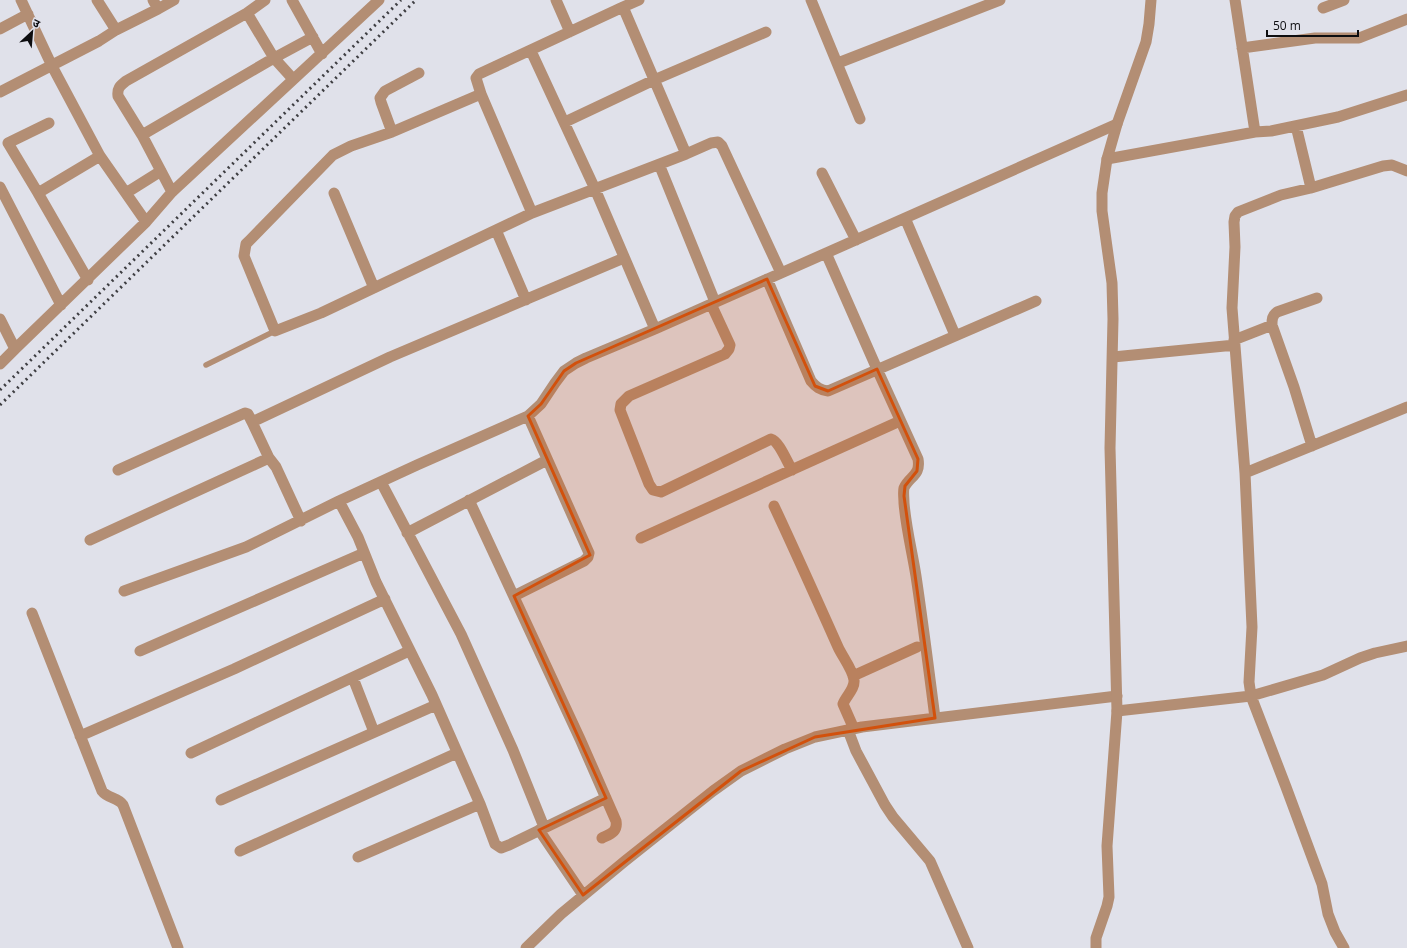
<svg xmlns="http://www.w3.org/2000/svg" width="1407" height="948" viewBox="0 0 1407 948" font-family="'Open Sans','Noto Sans Devanagari',sans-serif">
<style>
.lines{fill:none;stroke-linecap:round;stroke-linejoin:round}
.service{stroke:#b38e74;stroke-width:5.5}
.minor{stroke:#b38e74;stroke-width:11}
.tertiary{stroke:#b38e74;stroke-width:11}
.rail{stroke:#3e3e42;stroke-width:3;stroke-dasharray:2 4;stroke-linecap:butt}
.marked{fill:#d2510c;fill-opacity:0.2;stroke:#d2510c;stroke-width:3;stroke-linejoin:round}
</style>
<rect width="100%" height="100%" fill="#e0e1ea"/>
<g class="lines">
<path class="service" d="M206,365L275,331"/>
<path class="minor" d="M97,0L116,30L158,9L153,0
M292,0L322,54
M556,0L570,32
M811,0L860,119
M623,7L639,0
M1323,8L1344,0
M158,9L174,0
M0,29L28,14
M1242,48L1315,38H1359L1407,19
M531,51L595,189L655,329
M838,63L1000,0
M293,79L274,58L313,37
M0,92L99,41L116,30
M481,94L392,132L351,146L333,155L250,240L246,244L244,256L275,331L321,313L532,213L686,154
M565,122L654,80L766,32
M49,123L8,143L38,193L100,156
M1296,126L1311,188L1281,195L1238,212L1235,216L1234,222L1235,247L1232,308L1245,473L1252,627L1249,682L1251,696L1286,787L1322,884L1328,914L1335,932L1344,948
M392,132L381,102L380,98L385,91L419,73
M1255,132L1271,131L1338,117L1407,95
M142,135L274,58L247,13
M1107,159L1255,132L1235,0
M659,164L715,302
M822,173L856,240
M0,187L61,305
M1311,188L1383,166L1392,165L1407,171
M172,192L142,135L118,96C117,88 120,86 126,81L247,13L265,0
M38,193L88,280
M126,193L161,171
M334,193L374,288
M532,213L481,94L476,78L479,74L623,7L686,154L711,143L718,142L722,146L781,273
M905,218L955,335
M146,222L172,192L379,0
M496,230L526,300
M826,253L877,369L918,459C921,476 909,476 904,488C903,492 904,498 904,503C906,528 912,551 916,576C923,623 929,671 935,718
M767,279L811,381C816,387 820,390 828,391L1036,301
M711,304L730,345L729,349L725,354L629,396L621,404L620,410L649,484L653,490L661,492L771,439C779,441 787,462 792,470
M0,319L15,349L146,222L100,156L52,66L21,0
M1234,340L1272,325
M1113,357L1235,345
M0,364L15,349
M1312,446L1294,387L1272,325C1272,319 1272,316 1277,312L1317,298
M118,470L245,413L248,414L252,422
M1245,473L1407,407
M381,482L461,634L513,750L544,827
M469,500L580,739L616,821C618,832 610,834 602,838
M339,501L358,537L376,582L432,695L480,804L495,844L501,848L509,845L606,798
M774,506C796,553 817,600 838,647C842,656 853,670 854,680C855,689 846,696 843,704L854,729
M301,521L276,467L269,458L252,422L390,357L624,258
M407,533L547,460
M641,538L900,421
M90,540L269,458
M124,591L246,547L339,501L417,465L528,416L541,404L555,383L564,371L576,363L586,358L655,329L1117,124
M514,596L584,561L588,557L589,553L528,416
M32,613L102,791C108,799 118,797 123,805L178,948
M140,651L364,553
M853,676L917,647
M353,678L374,732
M1117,711L1251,696L1323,675L1360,658L1375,653L1407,646
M848,730L856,751L885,805L893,817L930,861L968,948
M80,736L234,669L385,599
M191,753L409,651
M221,800L436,705
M539,830L583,895
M240,851L457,753
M358,857L480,804
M526,948L561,914L625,861L713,791L741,771L785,749L815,737L862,727L1117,696"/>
<path class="tertiary" d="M1096,948V938L1107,906L1109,897L1107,846L1117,711L1110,448L1113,319L1112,283L1102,211V193L1107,159L1117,124L1146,42L1149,24L1151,0"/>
<path class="rail" d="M0,390L401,0
M0,405L416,0"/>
</g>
<path class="marked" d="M767,279L815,386L828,391L877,369L918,459L917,471L905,486L904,496L935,718L815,737L741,771L583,895L539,830L606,798L514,596L590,555L528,416L541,404L564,371L576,363Z"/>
<g transform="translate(32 32) rotate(26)" stroke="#e0e1ea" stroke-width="3" paint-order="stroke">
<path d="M0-3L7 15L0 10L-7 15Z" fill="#0d0d10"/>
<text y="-6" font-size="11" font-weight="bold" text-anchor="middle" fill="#0d0d10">उ</text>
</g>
<path d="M1267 30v6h91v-6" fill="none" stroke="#0d0d10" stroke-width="2"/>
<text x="1273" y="30" font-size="12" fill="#0d0d10" stroke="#e0e1ea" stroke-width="3" paint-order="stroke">50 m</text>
</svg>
